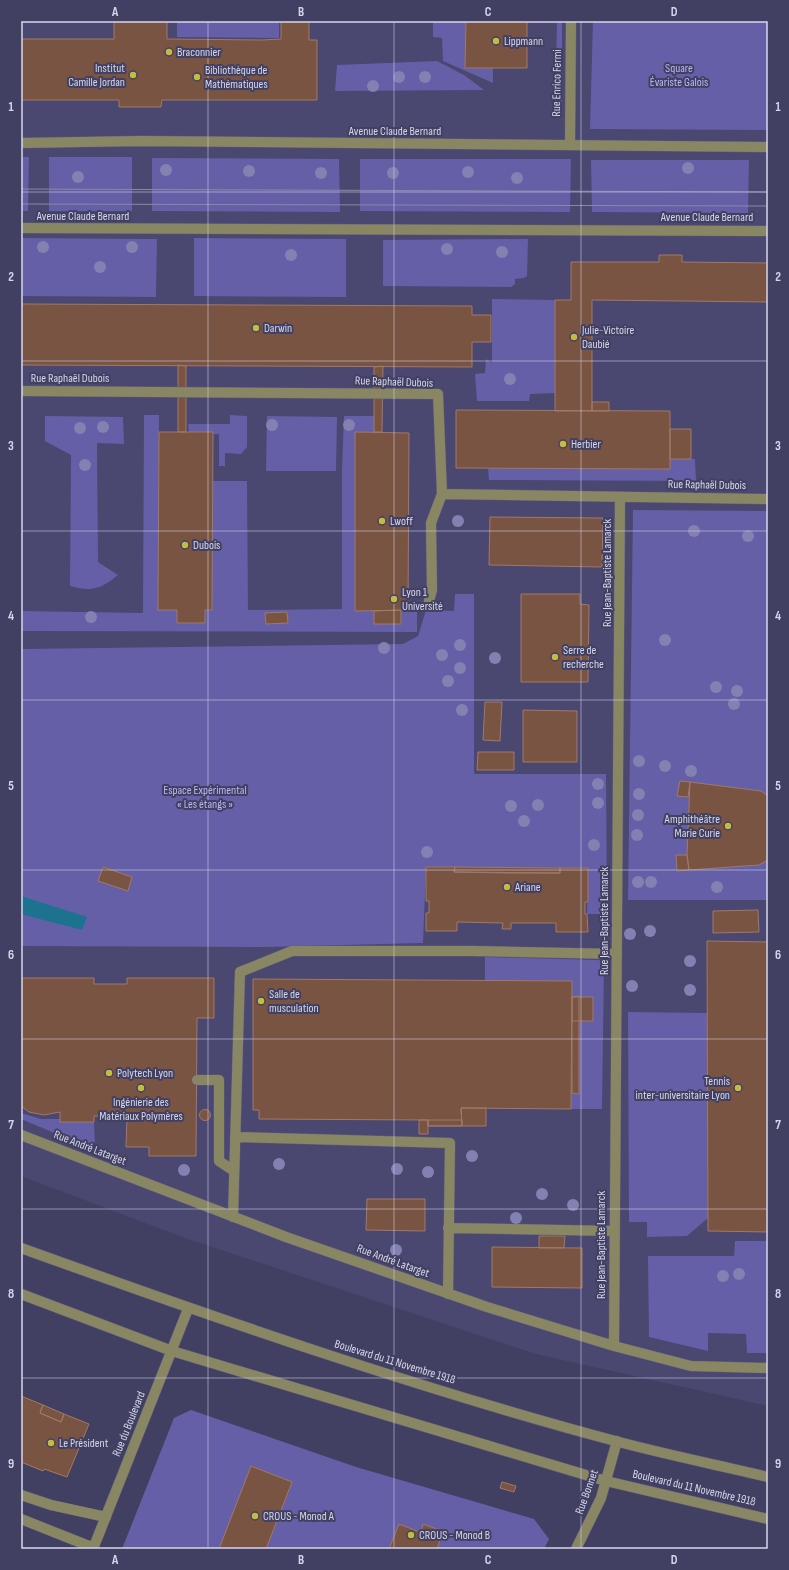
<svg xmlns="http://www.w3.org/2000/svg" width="789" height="1570" viewBox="0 0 789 1570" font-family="'Sofia Sans Condensed',sans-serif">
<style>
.built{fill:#4a4771}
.green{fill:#655fa7}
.water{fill:#1c728f}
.building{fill:#7a5442;stroke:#a17966}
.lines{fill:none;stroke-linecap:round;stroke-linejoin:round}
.minor-casing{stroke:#605e7d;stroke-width:11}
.minor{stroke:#888663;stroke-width:10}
.tram{stroke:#8a89a5;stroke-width:1}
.tree{fill:#8381b2}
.grid{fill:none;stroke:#d6d6eb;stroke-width:1;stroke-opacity:0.55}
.poi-dot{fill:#c4bc3e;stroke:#424062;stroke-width:1.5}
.labels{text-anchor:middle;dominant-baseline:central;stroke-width:4;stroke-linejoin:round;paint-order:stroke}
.poi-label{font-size:12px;fill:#d6d6eb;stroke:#424062;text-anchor:start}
.park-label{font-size:12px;fill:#b9b7f3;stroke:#424062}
.street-label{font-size:12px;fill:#d6d6eb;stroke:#424062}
.neatline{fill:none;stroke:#d6d6eb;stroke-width:1.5}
.grid-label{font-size:13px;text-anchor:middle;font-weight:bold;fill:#d6d6eb}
</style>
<rect width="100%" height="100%" fill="#424062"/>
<path class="built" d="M21,21H768V1406L536,1354L185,1238L21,1176Z"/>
<path class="green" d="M177,21H279V38L177,37Z
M433,21H466L465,68H493V83L443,61L442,38L433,37Z
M557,21H562V117H555Z
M593,21H768V130L590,129Z
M437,61L464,75L484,90L335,91L337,65Z
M21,157H29L28,211H21Z
M49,157H132V211H49Z
M152,158L339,159L340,212L152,211Z
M360,159H571L570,212L360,211Z
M591,160H749L748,213L592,212Z
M21,238L157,239L156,297L21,296Z
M194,238L346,239V297L194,296Z
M528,239L527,276L524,278L515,279V284L511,287L383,286V240Z
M492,299L555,300V393L530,394L529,401H477L475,374L485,373L486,359L492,363Z
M144,415H159L158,610H177L178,623H205L212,481H247L248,610L342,609V471L344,416H374V432H355V610L374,611V624H401V610L417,611V632L21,631V611L143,613Z
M230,415L247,416V447L241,454L225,453V466H219V434H213L212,432H189L188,424H230Z
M45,416L123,417L124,444L97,443L98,562L118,575C101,589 92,592 70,586L71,455L45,441Z
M267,416L337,417L336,471H266Z
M670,459H695L696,481L489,480L488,468L670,469Z
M633,510L768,511V900H628Z
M455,594H474V774H606L607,914H587L588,869L426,868L423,943L265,947L21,946V649L403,644L418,636L426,610L454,611Z
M485,957L599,960L604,965L602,1109H571L572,1021H593V997H572V981H485Z
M628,1012L707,1013L708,1218L687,1236L647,1237V1222H629Z
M21,1113L41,1119H60V1122H94L95,1144L88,1147L21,1119Z
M735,1241H768V1353H747L746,1334L708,1333V1351L649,1337L648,1256H734Z
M191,1410L356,1467L534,1519L549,1539L544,1549H122L174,1418Z"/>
<path class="water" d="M21,896L87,917L82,930L21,914Z"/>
<path class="building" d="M114,21H167V39L262,40L281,39V21H309V40H317V100H162L161,107H119V100H21V39H114Z
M466,21H527V68H465Z
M659,255H682V262L768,263V302L592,300V411H555V300H571V262H659Z
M21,304L472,306V315H491V342H472V367L21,365Z
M178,365L186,366V432H178Z
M383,366L382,432H374V367Z
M592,402H609V411H592Z
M456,410L670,411V469L456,468Z
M670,429H691V459H670Z
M159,432H213L212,610H205V623H177V610H158Z
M355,432L409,433L408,610L355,611Z
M490,517L603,518L602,567L489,565Z
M521,594H580V604L589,605L588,682H521Z
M401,610V624H374V611Z
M287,612L288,623L266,624L265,613Z
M485,702H502L500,741L483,740Z
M523,710L577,711V762H523Z
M478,752H514V770H477Z
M680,781L690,782L688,797L677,796Z
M690,782L761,791L768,796V860L759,865L689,870L687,855Z
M676,855H687L689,870L677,871Z
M103,867L132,877L128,891L98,881Z
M426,867H455L454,872L507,873H560V868H588V902H585V914H587L588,932H556V923H511V929H502L503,923L457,922V931H426V913H429V901H426Z
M455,867L560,868V873L454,872Z
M758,910L759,932L713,933V911Z
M707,941L768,942V1232L708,1231Z
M21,978H94V984H127V978H214V1018H197L196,1156H149V1147H126L127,1117L94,1116V1122H60V1112L44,1115L29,1112L21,1106Z
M253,979L572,981L571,1109L461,1108L462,1126H428V1120L259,1119V1110H253Z
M579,996V1094L572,1093V997Z
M572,997H593V1021H572Z
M461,1108H486V1126H462Z
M199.5 1115a5.5 5.5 0 1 1 11 0a5.5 5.5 0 1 1-11 0Z
M419,1120H428V1134H419Z
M428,1120H462V1126H428Z
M367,1199H425V1231L366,1230Z
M539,1236H565L564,1248H539Z
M492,1247L582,1248V1288L492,1287Z
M21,1396L43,1405L40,1413L61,1422L64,1414L89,1424L67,1477L44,1469L43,1471L21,1462Z
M43,1405L64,1414L61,1422L40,1413Z
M251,1466L292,1482L266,1549H219Z
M502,1482L516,1486L514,1492L500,1488Z
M399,1524L440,1540L437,1549H389Z
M423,1524L439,1530L436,1538L421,1532Z"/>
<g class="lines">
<defs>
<path id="minor" d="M21,143L141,141L768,147
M570,144L571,21
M21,228L768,231
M21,391L438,394L442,494L768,499
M429,601L432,590L431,523L442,494
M197,1080H219V1161L234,1171
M21,1135L286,1237L487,1307L614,1346L691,1366L768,1368
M235,1137L450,1143L448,1294
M233,1217L240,972L292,951H473L617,954
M448,1228L614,1231
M21,1248C218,1319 416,1388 619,1442C668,1455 718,1465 768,1477
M21,1294L172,1351L606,1481L768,1519
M614,1346L620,497
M21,1495L51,1505L106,1517
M21,1519L94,1548
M93,1549L188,1309
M576,1549L601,1498L617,1441"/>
</defs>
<use href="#minor" class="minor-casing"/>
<use href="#minor" class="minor"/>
<path class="tram" d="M21,189L768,192
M21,204L768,206"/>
</g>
<g class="tree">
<circle cx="399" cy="77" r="6"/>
<circle cx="425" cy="77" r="6"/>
<circle cx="373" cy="86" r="6"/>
<circle cx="688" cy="168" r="6"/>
<circle cx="166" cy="170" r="6"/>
<circle cx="249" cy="171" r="6"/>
<circle cx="468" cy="172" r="6"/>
<circle cx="321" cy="173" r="6"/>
<circle cx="393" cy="173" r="6"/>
<circle cx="78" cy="177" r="6"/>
<circle cx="517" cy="178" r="6"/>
<circle cx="43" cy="247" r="6"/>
<circle cx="132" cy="247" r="6"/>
<circle cx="447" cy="249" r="6"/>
<circle cx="502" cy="252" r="6"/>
<circle cx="291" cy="255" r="6"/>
<circle cx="100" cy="267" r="6"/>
<circle cx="510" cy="379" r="6"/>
<circle cx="272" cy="425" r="6"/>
<circle cx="349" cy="425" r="6"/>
<circle cx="103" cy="427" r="6"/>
<circle cx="80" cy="428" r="6"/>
<circle cx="85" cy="465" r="6"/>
<circle cx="458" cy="521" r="6"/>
<circle cx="694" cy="531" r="6"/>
<circle cx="748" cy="536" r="6"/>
<circle cx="91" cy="617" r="6"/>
<circle cx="665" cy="640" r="6"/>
<circle cx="460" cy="645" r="6"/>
<circle cx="384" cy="648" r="6"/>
<circle cx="442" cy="655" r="6"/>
<circle cx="495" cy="658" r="6"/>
<circle cx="460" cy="668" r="6"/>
<circle cx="448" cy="681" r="6"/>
<circle cx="716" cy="687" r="6"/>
<circle cx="737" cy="691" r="6"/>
<circle cx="734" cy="704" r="6"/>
<circle cx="462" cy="710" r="6"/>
<circle cx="639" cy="761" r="6"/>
<circle cx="665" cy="766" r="6"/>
<circle cx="691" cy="771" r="6"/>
<circle cx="598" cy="784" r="6"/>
<circle cx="639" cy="794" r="6"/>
<circle cx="598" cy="803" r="6"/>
<circle cx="538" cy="805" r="6"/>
<circle cx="511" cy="806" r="6"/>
<circle cx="638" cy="815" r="6"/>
<circle cx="524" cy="821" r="6"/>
<circle cx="637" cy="835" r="6"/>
<circle cx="594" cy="845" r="6"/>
<circle cx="427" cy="852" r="6"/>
<circle cx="638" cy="882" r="6"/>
<circle cx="651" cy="882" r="6"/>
<circle cx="717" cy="887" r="6"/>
<circle cx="650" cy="931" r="6"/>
<circle cx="630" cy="934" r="6"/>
<circle cx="690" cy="961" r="6"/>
<circle cx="632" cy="986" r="6"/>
<circle cx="690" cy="990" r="6"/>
<circle cx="472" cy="1156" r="6"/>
<circle cx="279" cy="1164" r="6"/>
<circle cx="397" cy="1169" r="6"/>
<circle cx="184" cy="1170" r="6"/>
<circle cx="428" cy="1172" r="6"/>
<circle cx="542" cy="1194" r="6"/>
<circle cx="573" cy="1205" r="6"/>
<circle cx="516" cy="1218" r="6"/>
<circle cx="396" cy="1250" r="6"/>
<circle cx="739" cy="1274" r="6"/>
<circle cx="723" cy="1276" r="6"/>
</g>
<path class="grid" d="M208,21V1549M394,21V1549M581,21V1549M21,192H768M21,361H768M21,531H768M21,700H768M21,870H768M21,1039H768M21,1209H768M21,1378H768"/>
<g class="poi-dot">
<circle cx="496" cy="41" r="4"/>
<circle cx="169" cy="52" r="4"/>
<circle cx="133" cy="75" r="4"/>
<circle cx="197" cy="77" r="4"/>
<circle cx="256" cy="328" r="4"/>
<circle cx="574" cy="337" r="4"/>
<circle cx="563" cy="444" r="4"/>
<circle cx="382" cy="521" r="4"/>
<circle cx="185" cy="545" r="4"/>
<circle cx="394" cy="599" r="4"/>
<circle cx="555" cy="657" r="4"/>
<circle cx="728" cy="826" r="4"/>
<circle cx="507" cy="887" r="4"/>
<circle cx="261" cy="1001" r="4"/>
<circle cx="109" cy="1073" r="4"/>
<circle cx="141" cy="1088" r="4"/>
<circle cx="738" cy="1088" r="4"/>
<circle cx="51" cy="1443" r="4"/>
<circle cx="255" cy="1516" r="4"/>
<circle cx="411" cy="1535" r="4"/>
</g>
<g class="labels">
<g class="poi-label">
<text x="504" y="41">Lippmann</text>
<text x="177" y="52">Braconnier</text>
<text x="125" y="68" text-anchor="end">Institut<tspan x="125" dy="14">Camille Jordan</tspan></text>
<text x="205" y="70">Bibliothèque de<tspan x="205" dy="14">Mathématiques</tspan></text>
<text x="264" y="328">Darwin</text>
<text x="582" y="330">Julie-Victoire<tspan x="582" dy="14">Daubié</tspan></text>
<text x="571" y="444">Herbier</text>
<text x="390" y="521">Lwoff</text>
<text x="193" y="545">Dubois</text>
<text x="402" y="592">Lyon 1<tspan x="402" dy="14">Université</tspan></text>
<text x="563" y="650">Serre de<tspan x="563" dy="14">recherche</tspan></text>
<text x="720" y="819" text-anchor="end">Amphithéâtre<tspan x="720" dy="14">Marie Curie</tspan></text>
<text x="515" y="887">Ariane</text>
<text x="269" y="994">Salle de<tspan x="269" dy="14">musculation</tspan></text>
<text x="117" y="1073">Polytech Lyon</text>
<text x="730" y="1081" text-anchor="end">Tennis<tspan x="730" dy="14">inter-universitaire Lyon</tspan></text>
<text x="141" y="1102" text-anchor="middle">Ingénierie des<tspan x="141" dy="14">Matériaux Polymères</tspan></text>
<text x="59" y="1443">Le Président</text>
<text x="263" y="1516">CROUS - Monod A</text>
<text x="419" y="1535">CROUS - Monod B</text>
</g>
<g class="park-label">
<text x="679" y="68">Square<tspan x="679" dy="14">Évariste Galois</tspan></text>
<text x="205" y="790">Espace Expérimental<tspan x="205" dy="14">« Les étangs »</tspan></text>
</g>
<g class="street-label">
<text transform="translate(557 83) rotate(-89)">Rue Enrico Fermi</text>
<text x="395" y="131">Avenue Claude Bernard</text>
<text x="83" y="216">Avenue Claude Bernard</text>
<text x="707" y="217">Avenue Claude Bernard</text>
<text x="70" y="378">Rue Raphaël Dubois</text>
<text transform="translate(394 382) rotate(2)">Rue Raphaël Dubois</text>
<text transform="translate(707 485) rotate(1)">Rue Raphaël Dubois</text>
<text transform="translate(607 573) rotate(-90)">Rue Jean-Baptiste Lamarck</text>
<text transform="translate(604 921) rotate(-90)">Rue Jean-Baptiste Lamarck</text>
<text transform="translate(90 1148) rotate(21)">Rue André Latarget</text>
<text transform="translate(601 1245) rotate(-90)">Rue Jean-Baptiste Lamarck</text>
<text transform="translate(393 1261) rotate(20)">Rue André Latarget</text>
<text transform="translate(395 1362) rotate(17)">Boulevard du 11 Novembre 1918</text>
<text transform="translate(129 1424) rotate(-68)">Rue du Boulevard</text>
<text transform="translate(694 1488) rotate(13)">Boulevard du 11 Novembre 1918</text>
<text transform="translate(587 1492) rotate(-70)">Rue Bonnet</text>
</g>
</g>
<rect width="789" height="1570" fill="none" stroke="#424062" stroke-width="44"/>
<rect x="22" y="22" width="745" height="1526" class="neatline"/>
<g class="grid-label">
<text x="115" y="16">A</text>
<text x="301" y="16">B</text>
<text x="488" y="16">C</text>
<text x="674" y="16">D</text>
<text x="11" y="111">1</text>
<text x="778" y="111">1</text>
<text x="11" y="281">2</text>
<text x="778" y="281">2</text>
<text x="11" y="450">3</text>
<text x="778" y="450">3</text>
<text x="11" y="620">4</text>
<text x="778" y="620">4</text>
<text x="11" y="790">5</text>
<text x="778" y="790">5</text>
<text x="11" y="959">6</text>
<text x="778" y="959">6</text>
<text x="11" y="1129">7</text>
<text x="778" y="1129">7</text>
<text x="11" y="1298">8</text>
<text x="778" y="1298">8</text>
<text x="11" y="1468">9</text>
<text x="778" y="1468">9</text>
<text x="115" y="1564">A</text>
<text x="301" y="1564">B</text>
<text x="488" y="1564">C</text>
<text x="674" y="1564">D</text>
</g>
</svg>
